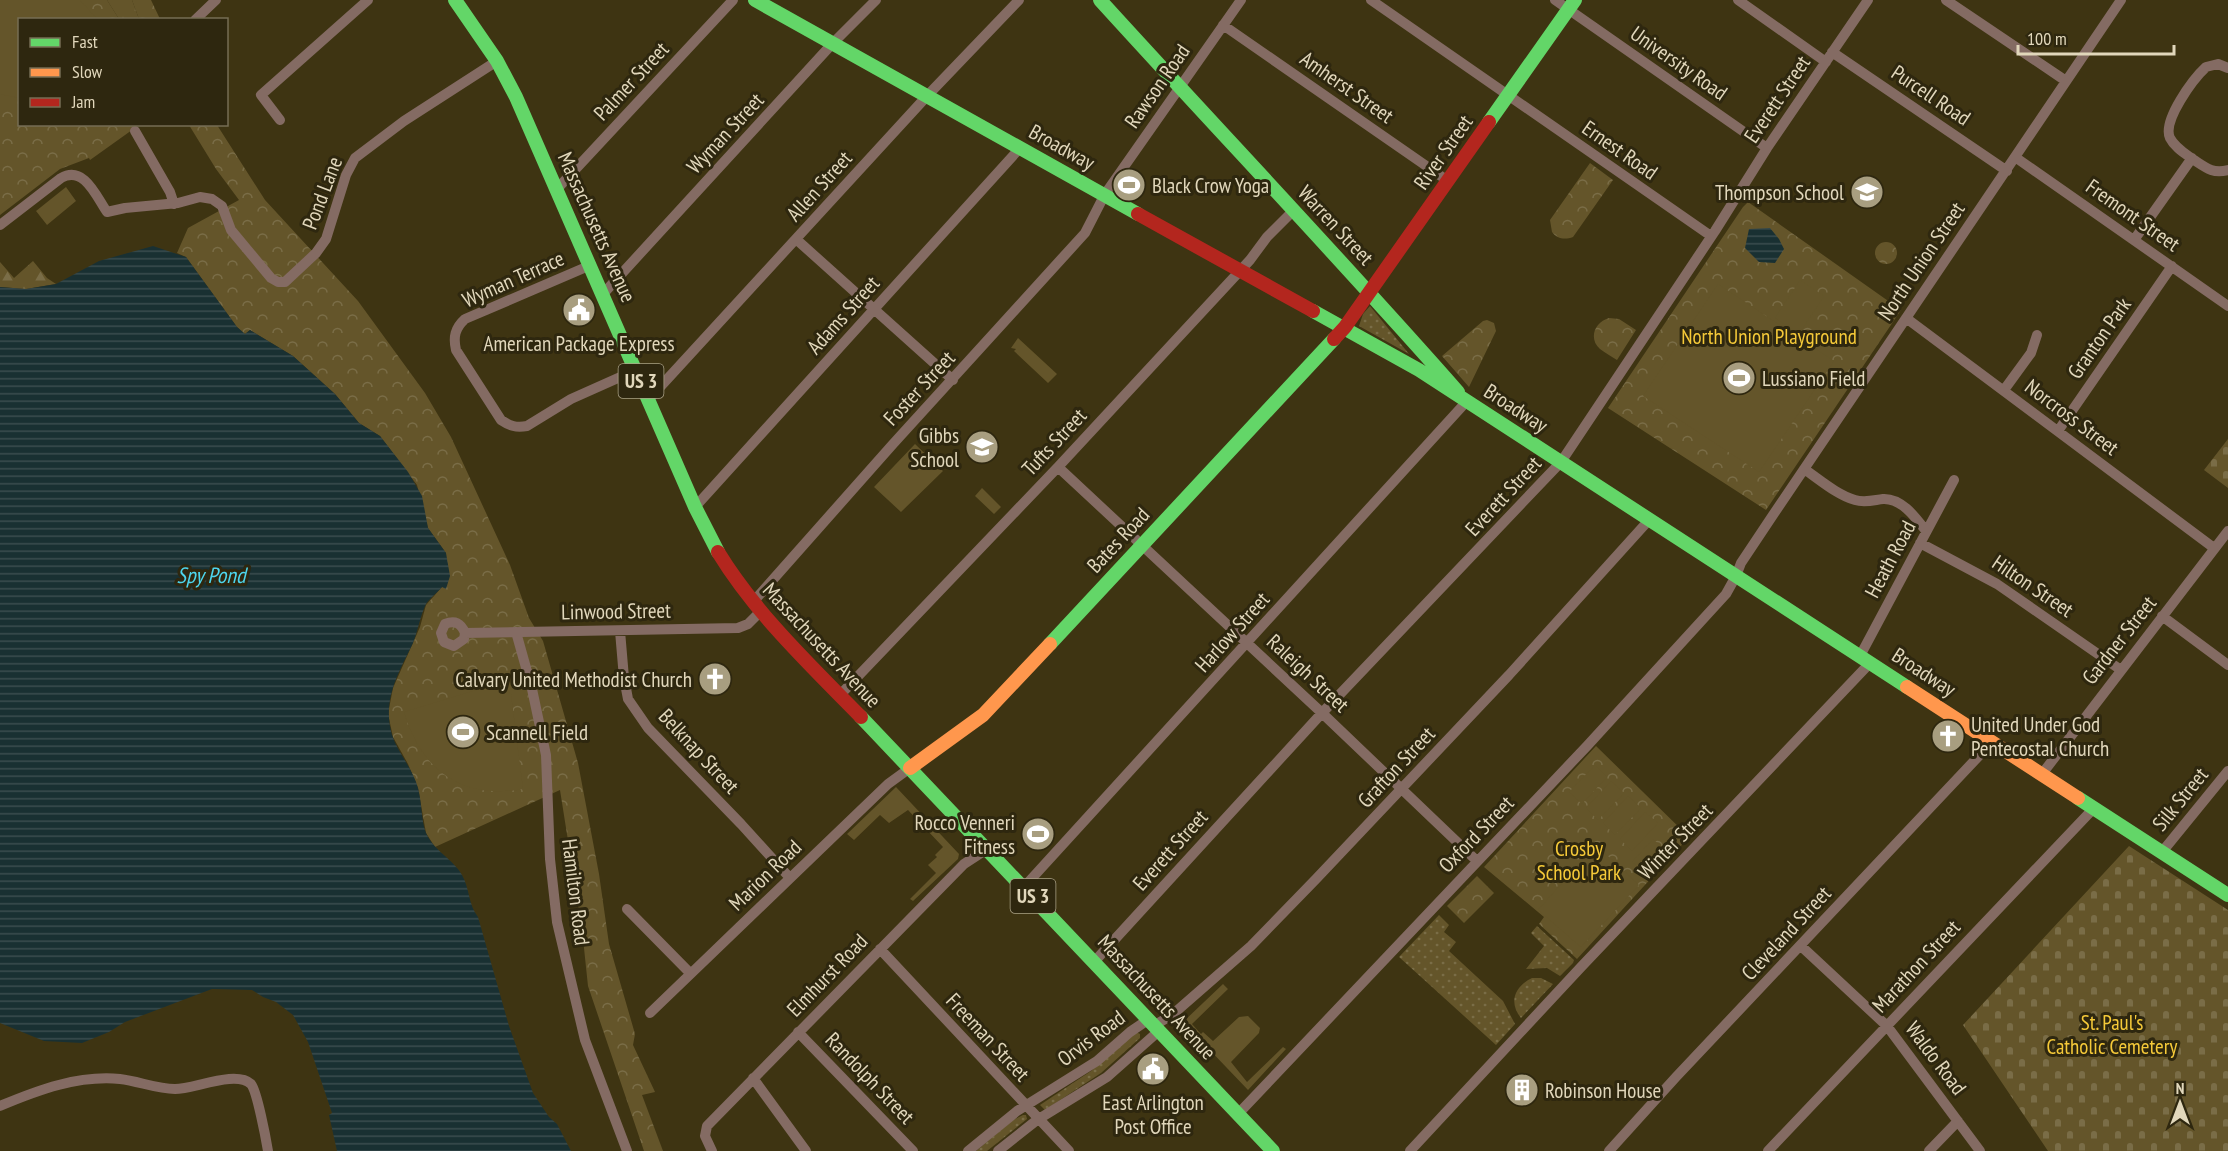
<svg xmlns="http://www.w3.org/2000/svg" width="2228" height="1151" viewBox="0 0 2228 1151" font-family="'PT Sans Narrow',sans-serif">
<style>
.grass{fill:url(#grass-dots)}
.forest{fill:url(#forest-firs)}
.cemetery{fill:url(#cemetery-stones)}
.park{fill:url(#park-crowns)}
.garden{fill:#64552a}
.water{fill:url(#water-rules)}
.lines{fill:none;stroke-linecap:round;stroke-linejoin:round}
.street{stroke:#846b63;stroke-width:10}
.fast{stroke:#63d668;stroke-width:14}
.slow{stroke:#ff974d;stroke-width:14}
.jam{stroke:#b3261e;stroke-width:14}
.labels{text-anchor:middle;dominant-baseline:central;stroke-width:6;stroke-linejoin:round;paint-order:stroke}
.shield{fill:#2e270f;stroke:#aba287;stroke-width:1.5}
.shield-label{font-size:20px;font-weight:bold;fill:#e1d7bb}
.street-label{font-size:21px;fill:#e1d7bb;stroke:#2e270f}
.poi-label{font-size:21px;fill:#e1d7bb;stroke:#2e270f;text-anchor:start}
.park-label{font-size:21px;fill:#f6ca39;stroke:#2e270f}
.water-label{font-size:22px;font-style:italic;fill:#4dd5ec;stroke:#2e270f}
</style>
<defs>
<pattern id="grass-dots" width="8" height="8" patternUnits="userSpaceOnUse" patternTransform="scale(1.5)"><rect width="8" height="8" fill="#64552a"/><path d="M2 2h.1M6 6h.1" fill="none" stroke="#7a6d47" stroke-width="1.8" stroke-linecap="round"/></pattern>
<pattern id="forest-firs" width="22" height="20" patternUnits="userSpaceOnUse" patternTransform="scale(1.5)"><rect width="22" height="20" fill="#64552a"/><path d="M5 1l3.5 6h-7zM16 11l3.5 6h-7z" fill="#7a6d47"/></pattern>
<pattern id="cemetery-stones" width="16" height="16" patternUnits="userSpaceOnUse" patternTransform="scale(1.5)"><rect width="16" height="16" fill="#64552a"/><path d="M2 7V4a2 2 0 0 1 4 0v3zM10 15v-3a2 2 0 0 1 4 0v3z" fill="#7a6d47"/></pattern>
<pattern id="park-crowns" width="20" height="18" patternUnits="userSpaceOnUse" patternTransform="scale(1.5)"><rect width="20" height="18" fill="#64552a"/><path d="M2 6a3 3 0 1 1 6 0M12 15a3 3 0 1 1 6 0" fill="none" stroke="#7a6d47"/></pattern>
<pattern id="water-rules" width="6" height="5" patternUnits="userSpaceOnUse" patternTransform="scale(1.5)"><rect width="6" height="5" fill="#193032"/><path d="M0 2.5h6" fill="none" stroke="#3a4d4e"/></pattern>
</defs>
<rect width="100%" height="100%" fill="#3e3412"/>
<path class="grass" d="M1370,306L1409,354L1359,326L1363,314Z
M1439,915L1449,925L1444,932L1456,942L1449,951L1503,1001L1515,1024L1496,1045L1399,957Z
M1537,926L1574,960L1573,963L1560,976L1547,968L1526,969L1544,946L1531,933Z
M1532,978H1541L1553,984L1521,1018C1508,1002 1515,986 1532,978Z
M1136,1032L1140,1034V1038L1101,1073L1045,1110L1040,1105L1091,1071Z
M1023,1115H1026L1027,1119L987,1151H976L1013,1120Z"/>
<path class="forest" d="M107,0H132L139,19H119Z
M33,261L47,278L56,284L26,289L0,287V262L14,278Z"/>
<path class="cemetery" d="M2228,439V488L2204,470Z
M2129,846L2228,910V1151H2048L1963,1025Z"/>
<path class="park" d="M0,0H107L119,19L20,20V124L139,125L90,160L89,158L60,169L0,215Z
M132,0H151L160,19H139Z
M189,125H217L265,200L358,301L425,393L451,437L510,565L529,618L543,641L578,763L599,874L609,944L635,1034L633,1045L655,1092L642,1095L663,1151H644L588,986L582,929L560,790L435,847L426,833L418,788L408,764L393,737L388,714L393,688L420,627L426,605L442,587L446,553L428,528L417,485L380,436L359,423L335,394L293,356L250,330L245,334L237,327L186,257L177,253L188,228L239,200L216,169Z
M1590,163L1613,180L1573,237C1565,240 1557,239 1552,232L1550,220Z
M1748,202L1901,310L1766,510L1608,408L1743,207Z
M1875 253a11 11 0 1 1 22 0a11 11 0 1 1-22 0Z
M1609,318L1619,319L1636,330L1617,360C1611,356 1605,353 1600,349C1588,338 1595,322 1609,318Z
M1487,320L1494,323L1496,331L1469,387L1442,356L1483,321Z
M1596,746L1689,837L1577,959L1539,924L1544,917L1484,867Z
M1477,876L1494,893L1464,923L1447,906Z"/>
<path class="garden" d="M0,0H80L97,19L20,20L19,98L0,94Z
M66,187L76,201L47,225L36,211Z
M1800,280L1824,296L1799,334L1775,318Z
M1718,284L1834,361L1759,472L1643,396Z
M1018,338L1057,374L1048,383L1014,351L1016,349L1011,348Z
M915,444L943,471L901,512L874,487Z
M982,488L1001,507L994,514L975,496Z
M496,684L511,694L523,789C462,800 421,770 404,712Z
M1595,765L1607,777L1582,804L1569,792Z
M1611,781L1624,793L1598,820L1586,808Z
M896,787L959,854L958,859L913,901L910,899L936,873L928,865L937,857L935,855L943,847L908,810L889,823L880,815L854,840L847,834Z
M1628,796L1641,808L1615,835L1603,823Z
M1645,812L1658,823L1632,851L1620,839Z
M1653,839L1671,855L1649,878L1632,862Z
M1596,845L1639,885L1581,947L1538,910Z
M1223,984L1228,989L1192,1024L1201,1034L1203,1032L1213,1041L1239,1017L1248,1016L1260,1028L1259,1033L1231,1062L1247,1082L1283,1047L1286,1049L1248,1090L1183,1022Z"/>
<path class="water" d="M1770,228L1779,239L1784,249L1775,263L1759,262L1745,248L1749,229Z
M153,246L186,257L237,327L245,334L250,330L293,356L335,394L359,423L380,436L408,472L422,496L428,528L446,553L450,576L446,589L442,587C437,593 430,598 426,604C420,616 418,631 413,643C398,674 382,700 392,735C398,753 413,769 418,788C422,803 421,820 426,833C434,851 453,859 462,875C470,889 468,904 478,917L509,1026L533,1093L549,1117L557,1124L571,1151H337L329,1115L332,1113L308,1042L293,1015L276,1002L263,997L252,990L212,989L125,1022L109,1032L82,1043L44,1041L0,1023V287L26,289L56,284L99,261Z"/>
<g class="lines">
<path class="street" d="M1371,0L1711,236
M1555,0L1767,148
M1738,0L1826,62
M1946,0L2066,81
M195,20L216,0
M1223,25L1448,181
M1832,52L2007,171
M2228,68L2218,64L2206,67C2193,79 2162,121 2170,138C2175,148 2186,154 2194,160C2206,168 2213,174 2228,170
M280,120L261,95L368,0
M135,131L170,192L174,204
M2015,157L2228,306
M557,189L733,0
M0,225L61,178C84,165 96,196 107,212L125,208L178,203L200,197L212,199L222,206L231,230L271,278L278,282H285L316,253L326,239L346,175L355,158L404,121L497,61
M797,240L953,380
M2134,240L2192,158
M591,265L465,319C455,328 453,337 456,350L501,420C510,426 516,428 527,426L571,399L636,370
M603,294L832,44L876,0
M1906,318L2214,548
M2004,390L2031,353L2037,335
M649,399L927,96L1019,0
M2058,431L2172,266
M1058,467L1322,713L1477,861
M1804,469C1819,479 1837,495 1855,500C1865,503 1874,500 1883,499C1902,498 1916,518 1926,531
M695,507L1020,148
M1920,543L1997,584L2121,670
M753,602L893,444L1085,233L1105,194L1241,0
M2162,616L2228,665
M620,631L624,678L628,699L648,728L741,824L790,878
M516,632L532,689L546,755L550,859L557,922L585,1040L627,1151
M465,633L464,639L454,646L444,642L441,633L445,624C455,620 461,623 465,633L738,628L748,624L761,611
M1860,656L1954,480
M840,695L1058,467L1250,260L1267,237L1293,211
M2042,774L2228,531
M2162,852L2228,771
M1024,887L1467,401
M627,909L690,973
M1801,946L1887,1026L1980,1151
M880,949L1069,1151
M1094,962L1322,713L1561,462L1715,231L1767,148L1868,0
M650,1013L888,784L910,768
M1155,1025L1172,1015L1251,946L1316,879L1509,675L1649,520
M798,1032L913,1151
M753,1078L806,1151
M0,1106C38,1090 78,1075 120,1079C138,1081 157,1089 175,1089C194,1089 236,1070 251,1084C257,1091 266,1139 268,1151
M1238,1114L1587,746L1726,594L1736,576L1741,563L1773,515L2121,0
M712,1151L705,1136L707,1126L964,864L987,849
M968,1151L1017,1111L1097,1061L1130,1032L1149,1019
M998,1151L1037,1120L1107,1077L1160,1030
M1410,1151L1582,966L1870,663
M1609,1151L1676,1077L1992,742
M1768,1151L2094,808
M1929,1151L1958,1121"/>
<path class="fast" d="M455,0L497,61L516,97L695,507L718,552
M755,0L1138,214
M1100,0C1219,131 1341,259 1458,392
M1489,122L1575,0
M1313,311L1419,370L1907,687
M1050,644L1334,339
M861,717L1273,1151
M2078,798L2228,895"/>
<path class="slow" d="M1907,687L2078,798
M910,768L983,715L1050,644"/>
<path class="jam" d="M1138,214L1313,311
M1334,339L1345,327L1489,122
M718,552C756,614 810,665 861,717"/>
</g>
<defs>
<symbol id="stadium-disc" viewBox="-11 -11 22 22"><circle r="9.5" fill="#a89e80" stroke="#2e270f"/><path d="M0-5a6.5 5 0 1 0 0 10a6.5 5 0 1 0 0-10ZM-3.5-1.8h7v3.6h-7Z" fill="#fff"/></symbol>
<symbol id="school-disc" viewBox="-11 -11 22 22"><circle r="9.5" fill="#a89e80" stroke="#2e270f"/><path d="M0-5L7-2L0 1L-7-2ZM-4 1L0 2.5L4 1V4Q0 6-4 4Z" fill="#fff"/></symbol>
<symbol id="civic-disc" viewBox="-11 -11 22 22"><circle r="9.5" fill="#a89e80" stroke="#2e270f"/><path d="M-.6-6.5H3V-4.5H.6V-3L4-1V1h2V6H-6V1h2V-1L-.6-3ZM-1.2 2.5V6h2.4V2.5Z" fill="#fff"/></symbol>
<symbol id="church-disc" viewBox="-11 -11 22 22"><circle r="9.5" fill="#a89e80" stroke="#2e270f"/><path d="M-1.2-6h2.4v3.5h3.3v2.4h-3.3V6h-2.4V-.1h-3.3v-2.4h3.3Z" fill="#fff"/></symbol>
<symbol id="building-disc" viewBox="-11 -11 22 22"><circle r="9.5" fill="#a89e80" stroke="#2e270f"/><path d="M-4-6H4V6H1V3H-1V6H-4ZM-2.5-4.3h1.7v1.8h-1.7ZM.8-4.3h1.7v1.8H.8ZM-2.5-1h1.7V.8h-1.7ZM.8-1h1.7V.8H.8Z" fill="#fff"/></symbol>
</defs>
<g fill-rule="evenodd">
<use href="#stadium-disc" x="1110" y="166" width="38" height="38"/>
<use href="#school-disc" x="1848" y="173" width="38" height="38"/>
<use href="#civic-disc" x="560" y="291" width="38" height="38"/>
<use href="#stadium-disc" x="1720" y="359" width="38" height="38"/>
<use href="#school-disc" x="963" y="428" width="38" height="38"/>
<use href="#church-disc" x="696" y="660" width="38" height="38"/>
<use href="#stadium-disc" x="444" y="713" width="38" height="38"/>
<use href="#church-disc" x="1929" y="717" width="38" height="38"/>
<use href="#stadium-disc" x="1019" y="815" width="38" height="38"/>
<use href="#civic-disc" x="1134" y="1050" width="38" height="38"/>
<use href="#building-disc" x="1503" y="1071" width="38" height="38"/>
</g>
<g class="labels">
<g class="shield">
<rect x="618.5" y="364" width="45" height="34" rx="4.5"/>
<rect x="1010.5" y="879" width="45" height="34" rx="4.5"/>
</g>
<g class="shield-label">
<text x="641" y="381">US 3</text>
<text x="1033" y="896">US 3</text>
</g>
<g class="street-label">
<text transform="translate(1679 63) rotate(35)">University Road</text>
<text transform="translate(631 81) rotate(-47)">Palmer Street</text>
<text transform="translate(1157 86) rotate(-55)">Rawson Road</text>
<text transform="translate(1347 87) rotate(35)">Amherst Street</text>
<text transform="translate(1931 95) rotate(34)">Purcell Road</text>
<text transform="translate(1777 99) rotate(-56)">Everett Street</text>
<text transform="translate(725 133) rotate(-47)">Wyman Street</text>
<text transform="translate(1062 147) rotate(29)">Broadway</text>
<text transform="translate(1620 150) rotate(35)">Ernest Road</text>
<text transform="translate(1443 152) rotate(-55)">River Street</text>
<text transform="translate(819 186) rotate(-48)">Allen Street</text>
<text transform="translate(322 193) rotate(-69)">Pond Lane</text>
<text transform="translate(2133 215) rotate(35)">Fremont Street</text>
<text transform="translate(1336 225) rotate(47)">Warren Street</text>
<text transform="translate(597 227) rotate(66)">Massachusetts Avenue</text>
<text transform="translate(1921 261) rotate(-56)">North Union Street</text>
<text transform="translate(513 279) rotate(-24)">Wyman Terrace</text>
<text transform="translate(843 315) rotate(-48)">Adams Street</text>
<text transform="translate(2099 338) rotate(-55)">Granton Park</text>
<text transform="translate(919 388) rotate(-47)">Foster Street</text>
<text transform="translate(1516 408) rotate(33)">Broadway</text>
<text transform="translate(2072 417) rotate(37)">Norcross Street</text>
<text transform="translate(1054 442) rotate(-47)">Tufts Street</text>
<text transform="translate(1503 496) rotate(-47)">Everett Street</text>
<text transform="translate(1118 540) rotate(-47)">Bates Road</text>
<text transform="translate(1890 559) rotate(-62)">Heath Road</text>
<text transform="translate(2033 586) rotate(34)">Hilton Street</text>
<text transform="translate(616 611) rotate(-1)">Linwood Street</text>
<text transform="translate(1232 632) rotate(-48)">Harlow Street</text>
<text transform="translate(2119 640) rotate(-52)">Gardner Street</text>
<text transform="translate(822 645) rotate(47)">Massachusetts Avenue</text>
<text transform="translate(1924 672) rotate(33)">Broadway</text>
<text transform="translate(1308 673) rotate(43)">Raleigh Street</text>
<text transform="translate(699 751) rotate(47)">Belknap Street</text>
<text transform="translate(1396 767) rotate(-47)">Grafton Street</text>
<text transform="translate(2180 799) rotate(-51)">Silk Street</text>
<text transform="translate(1476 834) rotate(-46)">Oxford Street</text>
<text transform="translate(1675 841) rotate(-46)">Winter Street</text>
<text transform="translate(1170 850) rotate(-48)">Everett Street</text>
<text transform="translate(765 875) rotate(-44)">Marion Road</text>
<text transform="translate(576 892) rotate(83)">Hamilton Road</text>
<text transform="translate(1786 933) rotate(-47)">Cleveland Street</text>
<text transform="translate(1916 966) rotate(-47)">Marathon Street</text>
<text transform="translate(827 975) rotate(-46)">Elmhurst Road</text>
<text transform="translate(1157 997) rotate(47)">Massachusetts Avenue</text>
<text transform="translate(988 1037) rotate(47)">Freeman Street</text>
<text transform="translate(1091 1038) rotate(-37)">Orvis Road</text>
<text transform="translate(1936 1058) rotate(53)">Waldo Road</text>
<text transform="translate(870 1078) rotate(46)">Randolph Street</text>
</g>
<g class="poi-label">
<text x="1152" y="185">Black Crow Yoga</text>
<text x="1844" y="192" text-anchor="end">Thompson School</text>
<text x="579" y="343" text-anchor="middle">American Package Express</text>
<text x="1762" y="378">Lussiano Field</text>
<text x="959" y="435" text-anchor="end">Gibbs<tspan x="959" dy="24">School</tspan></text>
<text x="692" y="679" text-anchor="end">Calvary United Methodist Church</text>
<text x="1971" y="724">United Under God<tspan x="1971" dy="24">Pentecostal Church</tspan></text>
<text x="486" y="732">Scannell Field</text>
<text x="1015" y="822" text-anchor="end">Rocco Venneri<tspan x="1015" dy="24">Fitness</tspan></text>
<text x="1545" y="1090">Robinson House</text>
<text x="1153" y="1102" text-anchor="middle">East Arlington<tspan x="1153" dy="24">Post Office</tspan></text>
</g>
<g class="park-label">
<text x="1769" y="336">North Union Playground</text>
<text x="1579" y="848">Crosby<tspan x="1579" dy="24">School Park</tspan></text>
<text x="2112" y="1022">St. Paul's<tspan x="2112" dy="24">Catholic Cemetery</tspan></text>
</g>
<g class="water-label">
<text x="211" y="575">Spy Pond</text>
</g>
</g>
<rect x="18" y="18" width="210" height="108" fill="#2e270f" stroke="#766d54" stroke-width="1.5"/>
<rect x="30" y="38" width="30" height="9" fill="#63d668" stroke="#766d54" stroke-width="1.5"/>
<text x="72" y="48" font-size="18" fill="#e1d7bb">Fast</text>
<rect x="30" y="68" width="30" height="9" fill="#ff974d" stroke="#766d54" stroke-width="1.5"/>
<text x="72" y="78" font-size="18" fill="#e1d7bb">Slow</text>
<rect x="30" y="98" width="30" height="9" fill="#b3261e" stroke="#766d54" stroke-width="1.5"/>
<text x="72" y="108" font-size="18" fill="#e1d7bb">Jam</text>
<g transform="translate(2180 1103)" stroke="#2e270f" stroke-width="4.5" paint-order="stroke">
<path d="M0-4.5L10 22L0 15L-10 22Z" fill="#e1d7bb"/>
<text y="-9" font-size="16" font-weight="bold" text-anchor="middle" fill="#e1d7bb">N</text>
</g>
<path d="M2018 45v9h156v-9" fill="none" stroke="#e1d7bb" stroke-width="3"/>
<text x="2027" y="45" font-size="18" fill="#e1d7bb" stroke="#2e270f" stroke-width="4.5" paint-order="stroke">100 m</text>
</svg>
